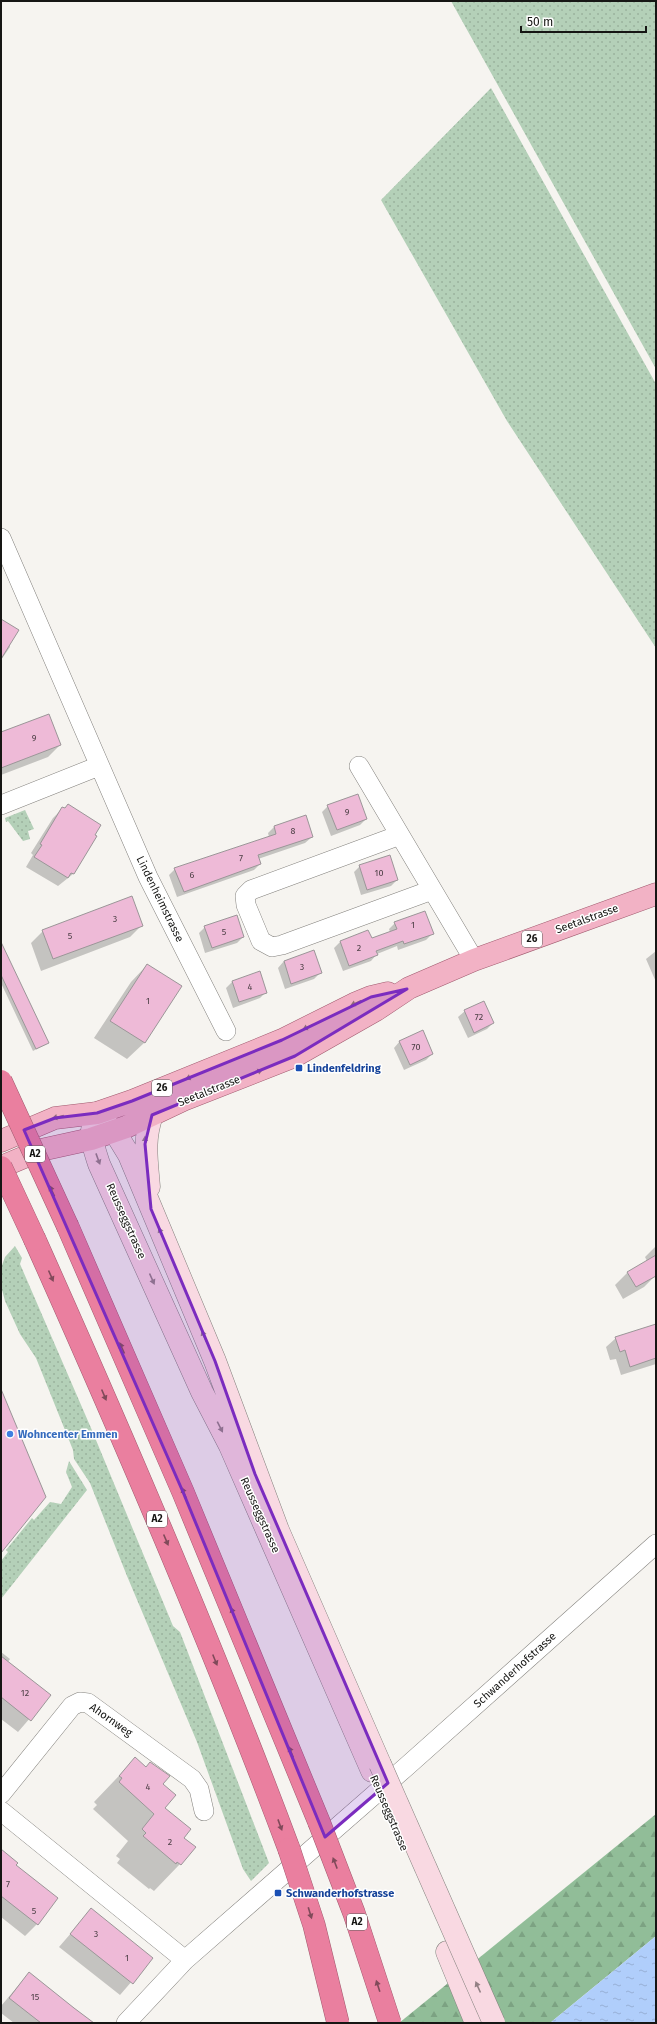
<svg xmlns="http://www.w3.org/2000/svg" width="657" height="2024" viewBox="0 0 657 2024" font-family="'Fira Sans',sans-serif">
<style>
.grass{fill:url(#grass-dots)}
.forest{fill:url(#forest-firs)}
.water{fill:url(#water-ripples)}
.shadow{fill:#0003}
.building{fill:#eebad7;stroke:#9b9698}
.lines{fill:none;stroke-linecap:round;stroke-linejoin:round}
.street-casing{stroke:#83817d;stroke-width:20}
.secondary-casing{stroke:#83817d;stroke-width:23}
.primary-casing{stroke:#a05a6e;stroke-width:23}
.highway-casing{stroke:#a05a6e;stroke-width:23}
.street{stroke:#fff;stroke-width:19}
.secondary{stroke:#f9d9e2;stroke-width:22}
.primary{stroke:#f2b2c5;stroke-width:22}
.highway{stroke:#ea7f9f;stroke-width:22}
.secondary-bridge-casing{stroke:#83817d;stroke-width:23;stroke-linecap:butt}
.highway-bridge-casing{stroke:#a05a6e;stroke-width:23;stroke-linecap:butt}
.secondary-bridge{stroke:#f9d9e2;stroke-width:22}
.highway-bridge{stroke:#ea7f9f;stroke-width:22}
.oneway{fill:#8f6c75}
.oneway2{fill:#938185}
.oneway3{fill:#804a5a}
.marked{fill:#7b2cbf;fill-opacity:0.2;stroke:#7b2cbf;stroke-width:3;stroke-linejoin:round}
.transit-dot{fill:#1a4fb4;stroke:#fff;stroke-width:1.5}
.shop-dot{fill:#3f7fe0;stroke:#fff;stroke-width:1.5}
.labels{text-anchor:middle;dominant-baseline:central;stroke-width:3;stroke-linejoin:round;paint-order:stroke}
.number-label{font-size:9px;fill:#4c3f45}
.shield{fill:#fff;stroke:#5c5c5a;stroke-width:1}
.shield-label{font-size:10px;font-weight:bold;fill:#161614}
.street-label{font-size:11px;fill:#161614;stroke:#fff}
.transit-label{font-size:11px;font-weight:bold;fill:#164399;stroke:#fff;text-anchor:start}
.shop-label{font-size:11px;font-weight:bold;fill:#366cbe;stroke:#fff;text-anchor:start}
</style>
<defs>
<pattern id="grass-dots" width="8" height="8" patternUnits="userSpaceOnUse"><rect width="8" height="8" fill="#b4d0b8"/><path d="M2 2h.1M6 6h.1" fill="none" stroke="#9ab29d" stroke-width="1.8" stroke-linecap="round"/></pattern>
<pattern id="forest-firs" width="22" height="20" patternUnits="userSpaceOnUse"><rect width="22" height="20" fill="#91bd98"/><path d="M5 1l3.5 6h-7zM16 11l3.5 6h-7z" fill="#7ca282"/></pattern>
<pattern id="water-ripples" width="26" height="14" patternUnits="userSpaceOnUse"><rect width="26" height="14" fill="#b0cefb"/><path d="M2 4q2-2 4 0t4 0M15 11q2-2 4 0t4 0" fill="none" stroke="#97b0d6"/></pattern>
</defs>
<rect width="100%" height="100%" fill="#f6f4f0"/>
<path class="grass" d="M451,1H656V369Z
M491,88L656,384V648L507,421L381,200Z
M25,810L34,829L28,831L30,839L23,841L8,821L6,822L5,818Z
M15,1246L22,1258L20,1264L91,1428L173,1626L180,1632L269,1863L251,1881L243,1869L197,1742L127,1576L90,1483L74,1459L73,1450L36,1358L20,1334L5,1301L1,1286V1268L5,1257Z
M69,1461L87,1490L1,1599V1561L8,1552L6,1550L32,1518L34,1520L50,1502L61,1504L72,1487L66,1472Z"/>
<path class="forest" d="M656,1814V1936L550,2023H399Z"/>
<path class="water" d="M656,1936V2023H550Z"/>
<path class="shadow" d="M1,620L10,647L1,660Z
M1,733L60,745L48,757L1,775Z
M328,806L366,819L360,825L331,836L322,812Z
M63,808L96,837L73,874L58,886L26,867L33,855L31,853L53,818Z
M305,817L312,837L305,843L258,859L260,864L254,870L177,897L169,875L175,869L269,837L268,833L274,827Z
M360,866L397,880L391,886L361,895L354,872Z
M395,923L432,934L426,940L398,950L397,946L377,954L371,961L343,971L334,948L340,942L371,939L390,932L389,929Z
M142,925L130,937L41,971L31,943L43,931Z
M205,927L243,937L237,943L205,953L199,933Z
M1,944L48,1043L33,1051L1,983Z
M656,951V982L646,959Z
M313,952L320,973L314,979L285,989L278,968L284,961Z
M147,965L181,986L144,1043L127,1059L94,1038L131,982Z
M232,982L266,992L260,998L233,1008L226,988Z
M465,1011L493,1023L487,1029L468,1038L458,1017Z
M400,1041L432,1054L426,1060L404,1070L394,1048Z
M656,1246V1277L655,1276L644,1287L623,1299L615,1285L627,1273L647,1261L645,1257Z
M656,1325V1364L621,1375L616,1359L610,1360L606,1347L616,1338Z
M1,1652L10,1659L8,1662L50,1695L18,1732L1,1719Z
M135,1759L161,1784L164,1808L183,1838L180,1864L154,1891L150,1888L149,1889L117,1863L120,1859L116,1856L128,1841L93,1809L97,1805L94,1802Z
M1,1850L37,1924L25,1936L1,1917Z
M91,1910L152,1958L120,1995L59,1947Z
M29,1973L90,2023H14L1,2013V2006Z"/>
<path class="building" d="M1,619L19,630L1,659Z
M49,714L61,745L1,768V732Z
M358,794L367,819L337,830L327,805Z
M68,804L101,825L95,835L97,836L74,874L71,873L68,878L34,857L42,845L40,844L62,807L65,808Z
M306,815L313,837L258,855L261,864L184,892L174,868L276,834L274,826Z
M390,855L398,880L367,890L359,865Z
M132,896L143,926L53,959L42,930Z
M425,911L434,934L404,944L403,941L376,951L378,955L349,966L340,941L368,930L372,938L397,929L394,922Z
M237,915L244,937L212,948L204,926Z
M1,942L49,1043L36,1049L1,975Z
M314,950L322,973L291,984L284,961Z
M147,964L182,986L145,1043L110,1021Z
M260,971L267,993L239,1002L232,981Z
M484,1001L494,1023L474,1033L464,1010Z
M423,1030L433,1054L410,1065L399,1041Z
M656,1255V1276L636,1287L627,1272Z
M656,1324V1358L630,1367L625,1350L620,1352L615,1337Z
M1,1389L46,1497L1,1553Z
M1,1656L51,1695L31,1721L1,1697Z
M135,1757L146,1767L150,1762L170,1776L163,1784L176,1795L165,1808L191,1829L184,1838L196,1847L181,1865L177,1862L176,1864L143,1836L146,1833L142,1829L154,1814L119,1782L122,1778L119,1776Z
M1,1849L18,1863L16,1865L58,1898L38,1925L1,1896Z
M91,1908L153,1958L133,1984L70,1934Z
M29,1972L74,2008L94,2023H41L9,1998Z"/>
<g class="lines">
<defs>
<path id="street" d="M1,538L148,877L226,1031
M359,766L474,960
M1,805L99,766
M400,835L251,890L245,896L246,905L261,941L272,947L282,945L432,890
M1,1794L72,1706L80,1702L88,1703L192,1779L199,1789L204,1811
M1,1811L185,1960
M126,2023L185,1960L406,1767L656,1544"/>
<path id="secondary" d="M149,1187C147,1161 143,1141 152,1115
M372,1771L230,1446L202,1392L99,1164C92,1142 88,1134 97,1113L118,1137L129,1155L215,1361L278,1530L380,1764
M447,1952L476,2023"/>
<path id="primary" d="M1,1141L55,1118L97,1113L132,1101L282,1040L354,1004L371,997L388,993
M1,1167L41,1150L91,1139L126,1127L183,1100L295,1056L376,1010L409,988L474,960L656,894"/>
<path id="highway" d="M68,1227L183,1492L319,1822
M35,1240C125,1441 212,1643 289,1849"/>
</defs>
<use href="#street" class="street-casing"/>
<use href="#secondary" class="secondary-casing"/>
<use href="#primary" class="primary-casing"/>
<use href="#highway" class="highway-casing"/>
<use href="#street" class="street"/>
<use href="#secondary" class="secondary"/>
<use href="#primary" class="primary"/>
<use href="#highway" class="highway"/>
<defs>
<path id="secondary-bridge" d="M380,1764L494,2023"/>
<path id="highway-bridge" d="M1,1081L68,1227
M1,1167L35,1240
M319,1822L354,1913L390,2023
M289,1849L314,1925L338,2023"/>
</defs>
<use href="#secondary-bridge" class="secondary-bridge-casing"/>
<use href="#highway-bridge" class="highway-bridge-casing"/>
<use href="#secondary-bridge" class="secondary-bridge"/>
<use href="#highway-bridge" class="highway-bridge"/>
</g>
<defs><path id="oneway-solid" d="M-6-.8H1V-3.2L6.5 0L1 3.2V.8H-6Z"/></defs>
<g class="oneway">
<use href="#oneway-solid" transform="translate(356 1003) rotate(156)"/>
<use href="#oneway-solid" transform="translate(308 1027) rotate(154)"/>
<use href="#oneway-solid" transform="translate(257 1072) rotate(-22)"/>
<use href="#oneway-solid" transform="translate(191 1077) rotate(159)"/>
<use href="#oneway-solid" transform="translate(58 1117) rotate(167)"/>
</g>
<g class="oneway2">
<use href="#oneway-solid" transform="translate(145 1142) rotate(-90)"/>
<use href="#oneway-solid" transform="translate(98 1159) rotate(70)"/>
<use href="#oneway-solid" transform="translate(161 1233) rotate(-113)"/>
<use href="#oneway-solid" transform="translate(152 1279) rotate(66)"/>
<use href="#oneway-solid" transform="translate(204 1336) rotate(-113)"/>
<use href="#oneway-solid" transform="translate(220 1427) rotate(63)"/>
<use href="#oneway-solid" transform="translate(478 1987) rotate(-114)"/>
</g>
<g class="oneway3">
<use href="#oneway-solid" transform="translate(52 1191) rotate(-115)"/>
<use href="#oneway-solid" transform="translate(51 1276) rotate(66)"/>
<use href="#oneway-solid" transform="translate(122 1348) rotate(-114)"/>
<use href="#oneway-solid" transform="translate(104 1395) rotate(67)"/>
<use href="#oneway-solid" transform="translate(184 1493) rotate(-113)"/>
<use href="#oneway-solid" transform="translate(166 1540) rotate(67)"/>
<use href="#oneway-solid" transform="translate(233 1613) rotate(-112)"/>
<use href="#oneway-solid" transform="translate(215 1660) rotate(68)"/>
<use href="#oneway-solid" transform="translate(291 1752) rotate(-113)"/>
<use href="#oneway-solid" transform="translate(280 1825) rotate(70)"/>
<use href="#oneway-solid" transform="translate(335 1863) rotate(-111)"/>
<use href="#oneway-solid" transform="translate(310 1913) rotate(73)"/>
<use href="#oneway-solid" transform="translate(378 1986) rotate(-108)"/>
</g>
<path class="marked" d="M407,989L295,1056L152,1115L145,1144L151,1209L215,1361L255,1474L388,1783L325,1837L183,1492L24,1130L55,1118L97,1113L132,1101L282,1040L371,997Z"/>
<g class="transit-dot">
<rect x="295" y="1064" width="8" height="8" rx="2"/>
<rect x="274" y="1889" width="8" height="8" rx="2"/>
</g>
<circle class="shop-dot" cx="10" cy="1434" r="4"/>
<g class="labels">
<g class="number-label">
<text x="34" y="738">9</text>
<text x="347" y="812">9</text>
<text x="293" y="831">8</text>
<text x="241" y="858">7</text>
<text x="379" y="873">10</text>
<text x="192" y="875">6</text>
<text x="115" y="919">3</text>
<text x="413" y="925">1</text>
<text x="224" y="932">5</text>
<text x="70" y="936">5</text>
<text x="359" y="948">2</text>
<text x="302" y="967">3</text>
<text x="250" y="987">4</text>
<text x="148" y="1001">1</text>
<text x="479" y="1017">72</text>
<text x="416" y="1047">70</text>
<text x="25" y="1693">12</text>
<text x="148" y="1787">4</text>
<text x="170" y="1842">2</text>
<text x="8" y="1884">7</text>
<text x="34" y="1911">5</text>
<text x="96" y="1934">3</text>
<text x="127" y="1958">1</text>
<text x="35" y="1997">15</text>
</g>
<g class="shield">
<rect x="522" y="931" width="20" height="16" rx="3"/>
<rect x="152" y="1080" width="20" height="16" rx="3"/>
<rect x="25" y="1146" width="20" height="16" rx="3"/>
<rect x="147" y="1511" width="20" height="16" rx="3"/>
<rect x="347" y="1914" width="20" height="16" rx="3"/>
</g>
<g class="shield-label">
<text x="532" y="939">26</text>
<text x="162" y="1088">26</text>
<text x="35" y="1154">A2</text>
<text x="157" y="1519">A2</text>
<text x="357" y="1922">A2</text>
</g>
<g class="street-label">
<text transform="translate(160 899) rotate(64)">Lindenheimstrasse</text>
<text transform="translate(587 919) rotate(-20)">Seetalstrasse</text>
<text transform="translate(209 1091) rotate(-22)">Seetalstrasse</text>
<text transform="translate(126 1221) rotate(66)">Reusseggstrasse</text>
<text transform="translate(260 1515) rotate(66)">Reusseggstrasse</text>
<text transform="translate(515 1670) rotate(-42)">Schwanderhofstrasse</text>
<text transform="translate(111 1720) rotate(35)">Ahornweg</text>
<text transform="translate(389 1813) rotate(67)">Reusseggstrasse</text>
</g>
<g class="transit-label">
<text x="307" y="1068">Lindenfeldring</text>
<text x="286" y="1893">Schwanderhofstrasse</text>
</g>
<g class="shop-label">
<text x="18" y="1434">Wohncenter Emmen</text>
</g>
</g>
<rect width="657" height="2024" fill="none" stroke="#161614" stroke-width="4"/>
<path d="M521 26v6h125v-6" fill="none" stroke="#161614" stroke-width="2"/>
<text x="527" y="26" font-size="12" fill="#161614" stroke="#ffffff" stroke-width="3" paint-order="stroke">50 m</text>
</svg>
